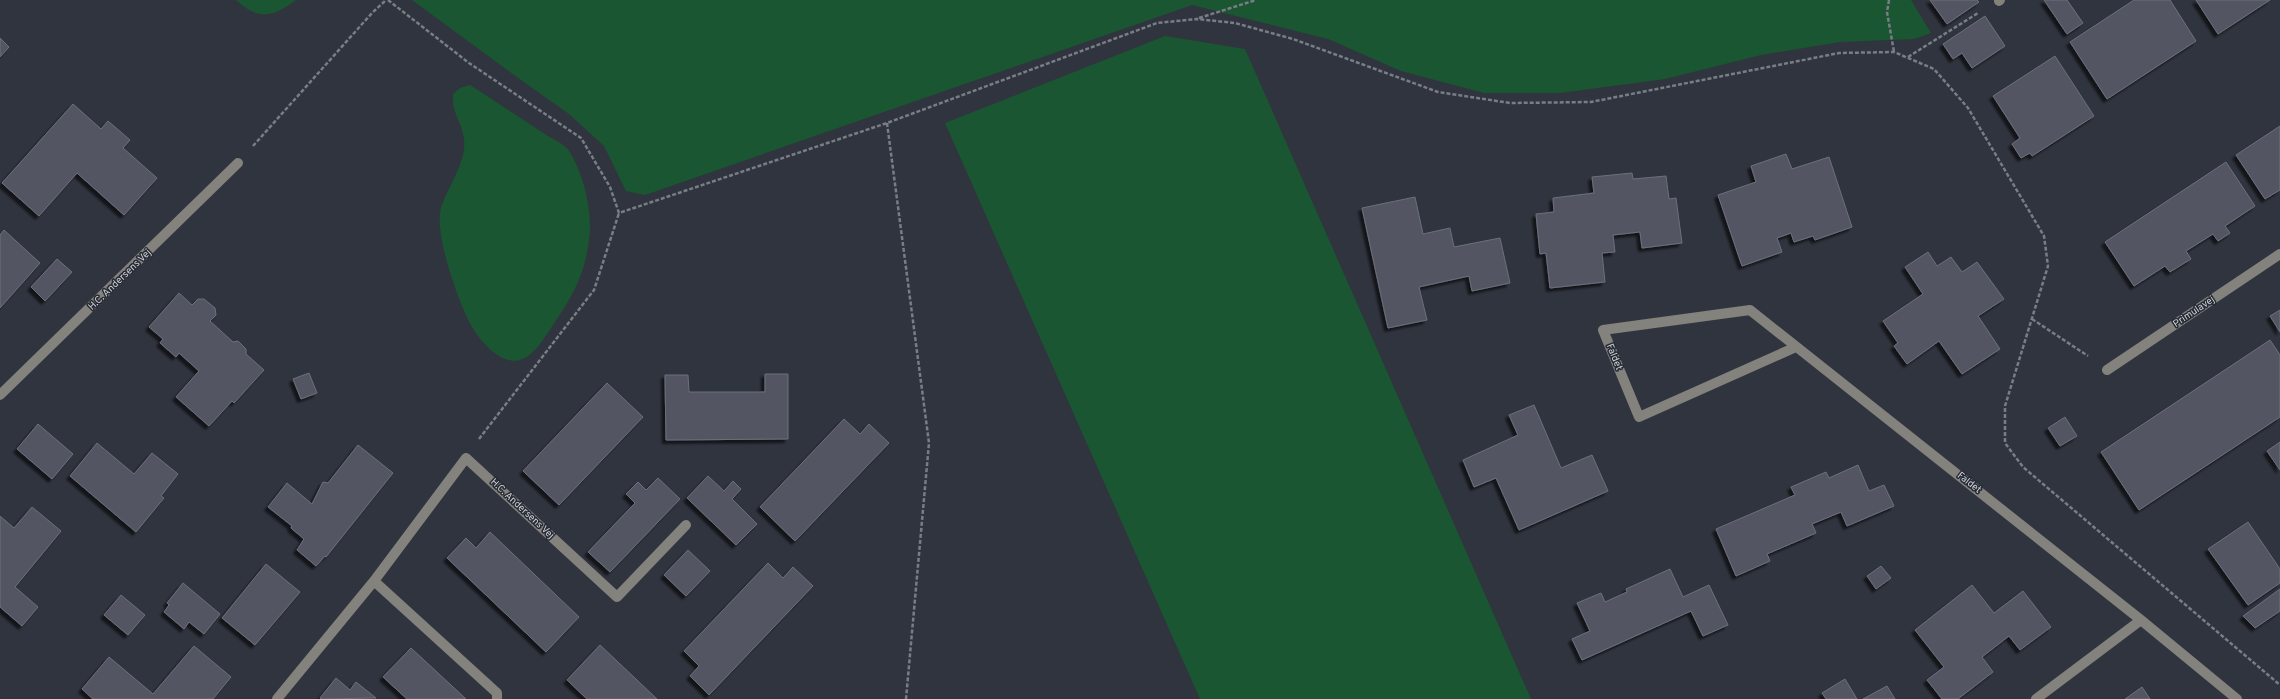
<svg xmlns="http://www.w3.org/2000/svg" width="2280" height="699" viewBox="0 0 2280 699" font-family="Overpass,sans-serif">
<style>
.green{fill:#1b5632}
.building{fill:#525762;stroke:#6b707c;filter:url(#shadow)}
.lines{fill:none;stroke-linecap:round;stroke-linejoin:round}
.path{stroke:#797d85;stroke-width:2.5;stroke-dasharray:4 2;stroke-linecap:butt}
.minor{stroke:#83827c;stroke-width:10}
.labels{text-anchor:middle;dominant-baseline:central;stroke-width:3;stroke-linejoin:round;paint-order:stroke}
.street-label{font-size:10px;fill:#cfd2d8;stroke:#262a34}
</style>
<defs>
<filter id="shadow"><feDropShadow dx="-3.5" dy="3.5" stdDeviation="1" flood-color="#0009"/></filter>
</defs>
<rect width="100%" height="100%" fill="#30343e"/>
<path class="green" d="M236,0H296C273,17 259,21 236,0Z
M412,0H1911L1931,33L1914,39L1840,42L1761,55L1665,79L1560,93H1484L1401,71L1328,39L1192,5L645,195L626,191L604,146L569,114L514,75Z
M1165,36L1245,49L1531,699H1200L945,123Z
M470,85C495,101 520,118 545,134C552,139 565,144 569,151C584,174 593,213 589,240C584,277 573,295 553,325C546,335 539,348 528,356C506,372 481,343 471,325C458,301 434,234 441,208C448,186 467,162 464,139C462,121 452,115 453,94L460,88Z"/>
<path class="building" d="M1930,0H1977L1979,2L1947,24Z
M2044,0H2067L2083,23L2067,34Z
M2134,0H2170L2196,41L2107,99L2070,42Z
M2196,0H2270L2218,34Z
M1985,16L2005,46L1972,68L1962,53L1953,59L1943,44Z
M0,38L9,47L0,57Z
M2055,56L2094,116L2032,156L2030,153L2021,158L2012,144L2020,138L1993,96Z
M73,104L101,129L108,121L130,140L123,148L157,178L124,215L77,173L39,216L2,183Z
M2280,126V190L2265,199L2236,155Z
M1786,154L1792,169L1829,157L1852,227L1815,240L1813,236L1794,242L1791,233L1777,238L1782,252L1742,266L1718,195L1756,182L1751,166Z
M2226,162L2255,206L2225,226L2230,233L2218,241L2213,234L2186,251L2191,259L2170,272L2165,266L2134,286L2105,242Z
M1632,173L1633,179L1666,176L1669,199L1676,198L1682,243L1642,248L1640,232L1613,235L1615,252L1602,253L1605,282L1550,288L1546,253L1540,254L1536,214L1554,212L1553,198L1594,193L1592,177Z
M1415,197L1423,234L1450,228L1454,247L1500,238L1510,283L1472,291L1469,276L1419,287L1427,320L1388,328L1362,208Z
M4,230L40,263L0,308V235Z
M1928,252L1937,266L1951,257L1962,272L1977,262L2004,299L1978,316L2000,349L1962,374L1939,341L1907,364L1894,346L1898,343L1883,321L1923,294L1905,267Z
M57,259L72,272L45,301L31,287Z
M179,293L192,305L198,299H204L215,308L216,315L210,321L233,342L238,341L246,349V354L264,370L234,403L232,401L209,426L176,397L199,371L179,353L176,357L160,343L163,339L149,327Z
M2280,310V332L2270,316Z
M2270,340L2280,355V417L2139,510L2101,452Z
M309,373L317,393L301,399L293,379Z
M765,374H788V439L666,440L665,375H688L689,392H765Z
M607,383L643,417L559,505L523,471Z
M1534,405L1561,468L1592,455L1608,491L1519,530L1496,478L1474,487L1463,460L1518,435L1509,415Z
M2065,417L2077,436L2060,446L2048,428Z
M844,419L860,434L869,424L889,443L795,541L760,507Z
M38,424L73,454L52,479L17,449Z
M2280,442V470L2267,451Z
M97,443L134,474L152,453L178,474L161,496L164,498L136,532L70,476Z
M358,445L393,473L326,557L325,556L316,566L297,550L304,539L291,528L292,526L268,507L287,483L312,504L323,482L328,483Z
M1858,465L1869,491L1884,485L1894,506L1847,526L1841,512L1812,524L1816,533L1767,554L1770,561L1736,576L1716,529L1795,495L1791,487L1826,472L1829,478Z
M708,476L724,491L733,481L741,489L732,499L757,524L736,545L687,498Z
M658,478L680,499L610,572L588,552L635,503L626,494L638,482L646,490Z
M32,507L61,531L15,587L38,607L22,626L0,607V516L14,528Z
M2248,522L2280,569V583L2248,605L2208,549Z
M490,532L579,617L546,652L447,558L466,538L476,548Z
M688,550L710,571L686,596L664,575Z
M768,563L783,578L793,567L813,586L709,695L690,676L699,666L684,651Z
M266,564L300,592L255,645L222,618Z
M1881,566L1891,578L1876,589L1867,576Z
M1670,569L1683,597L1709,585L1728,625L1703,636L1691,611L1582,660L1572,639L1590,631L1577,603L1601,593L1605,602L1627,592L1626,589Z
M183,583L220,614L204,634L189,622L184,629L164,612L169,605L167,603Z
M1972,585L1994,613L2023,591L2051,627L2020,650L2009,636L1982,657L1993,672L1958,699H1942L1927,680L1944,667L1915,630Z
M2280,589V611L2255,628L2243,616Z
M121,595L145,615L128,635L104,615Z
M600,645L657,699H587L567,680Z
M194,646L231,677L213,699H93L82,689L109,657L153,694Z
M411,648L466,699H407L383,677Z
M336,678L350,690L356,682L376,698L321,699L320,698Z
M1845,679L1857,699H1826L1822,693Z
M1887,686L1895,699H1863Z
M2142,687L2150,699H2125Z"/>
<g class="lines">
<path class="path" d="M388,0L469,63L581,138L610,187L619,213L887,123L1157,23L1197,19L1235,23L1293,39L1438,92L1510,103L1591,102L1839,53L1894,52L1934,69L1968,108L2044,236L2048,266L2005,406V443L2023,467L2280,685
M1889,0L1887,12L1894,52
M1199,18L1256,0
M1908,57L1978,13
M887,123L929,443L906,699
M253,146L372,13L386,0
M2032,319L2088,356
M479,439L594,290L619,213"/>
<path class="minor" d="M1999,1L2000,0
M1796,347L1639,417L1603,330L1750,310L2141,620L2237,699
M2107,370L2280,254
M0,395L238,163
M374,581L497,693V699
M277,699L374,581L466,458L617,597L686,525
M2036,699L2141,620"/>
</g>
<g class="labels">
<g class="street-label">
<text transform="translate(120 280) rotate(-44)">H.C. Andersens Vej</text>
<text transform="translate(2194 312) rotate(-34)">Primulavej</text>
<text transform="translate(1614 357) rotate(68)">Faldet</text>
<text transform="translate(1969 483) rotate(38)">Faldet</text>
<text transform="translate(522 509) rotate(43)">H.C. Andersens Vej</text>
</g>
</g>
</svg>
